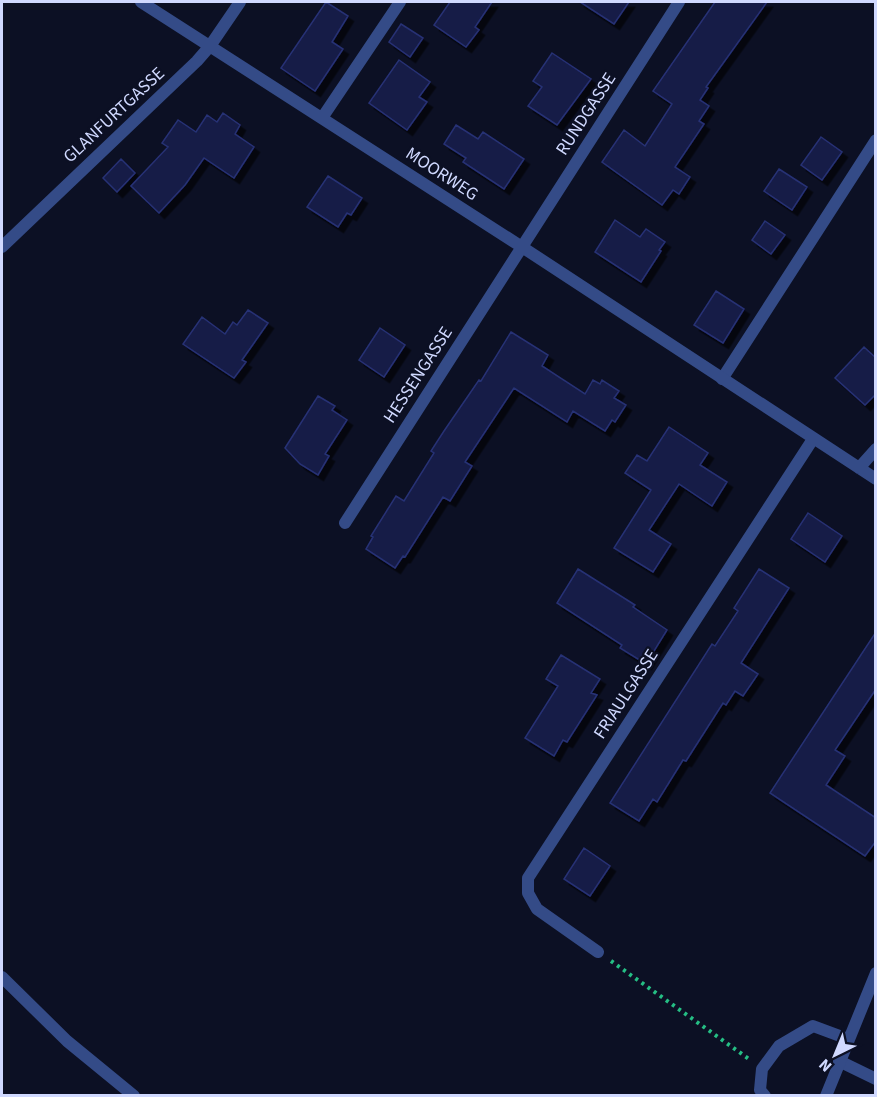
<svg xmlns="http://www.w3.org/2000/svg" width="877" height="1097" viewBox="0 0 877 1097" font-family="'Source Sans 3',sans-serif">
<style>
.building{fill:#171d47;stroke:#273175;stroke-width:1.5;filter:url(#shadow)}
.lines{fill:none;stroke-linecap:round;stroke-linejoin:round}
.path{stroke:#25be84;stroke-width:4;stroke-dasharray:3 4.5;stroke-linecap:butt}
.service{stroke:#344b87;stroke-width:12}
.minor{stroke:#344b87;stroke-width:12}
.tertiary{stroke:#344b87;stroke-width:12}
.labels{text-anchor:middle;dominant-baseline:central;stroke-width:4.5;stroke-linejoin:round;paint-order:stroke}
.street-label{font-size:18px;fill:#d0d9ff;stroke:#0c1024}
</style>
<defs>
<filter id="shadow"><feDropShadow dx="5.5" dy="5.5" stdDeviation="0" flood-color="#0009"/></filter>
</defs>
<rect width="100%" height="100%" fill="#0c1024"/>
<path class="building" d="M326,2L348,16L332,42L343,49L315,91L281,68Z
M450,2H492L475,27L479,30L466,47L434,25Z
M580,2H629L614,24Z
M715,2H767L706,87L708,88L700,100L709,106L699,121L704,124L675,167L690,177L679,194L673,190L662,205L602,162L624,130L645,146L672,104L653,91Z
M401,24L423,38L410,57L389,42Z
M552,53L591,79L557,125L528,106L542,87L533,81Z
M399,60L430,82L419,97L427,102L407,130L369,103Z
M223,113L240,125L235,134L254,147L234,178L204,158L185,185L159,213L131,186L168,147L162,143L178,120L196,132L207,115L217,122Z
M456,125L478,139L483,132L524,159L504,189L463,162L466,158L444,144Z
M821,137L842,152L822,180L801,165Z
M121,159L135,173L117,192L103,178Z
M779,169L807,187L792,210L764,191Z
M328,176L362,198L351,215L347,213L338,227L307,207Z
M615,220L640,237L646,229L665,242L659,250L661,251L641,282L595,252Z
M765,221L785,235L771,254L752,240Z
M716,291L744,309L723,343L694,325Z
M248,310L268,323L242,360L246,362L234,378L183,344L202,317L225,334L233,322L237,325Z
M380,328L405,345L384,377L359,360Z
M511,332L548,355L542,366L585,394L593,380L600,384L602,380L619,391L614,398L626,405L615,422L612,420L605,431L573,411L567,422L514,388L465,462L472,466L450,501L443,497L405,557L403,556L395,568L366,549L373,537L371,536L396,496L404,501L434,453L431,451L444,431L479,380L481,381Z
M864,347L876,358V394L865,405L835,378Z
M318,396L335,406L332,410L347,420L325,454L329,456L318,475L300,464L285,448Z
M669,427L708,453L700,465L727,482L712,506L679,484L649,530L671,544L653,572L614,548L651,490L625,473L637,455L647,461Z
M808,513L842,536L825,562L791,539Z
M578,569L635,605L633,607L667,630L646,664L620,648L622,645L557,603Z
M759,569L789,588L741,663L758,674L743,696L735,691L726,705L723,703L686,761L683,760L657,802L653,799L639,821L610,803L712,644L715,646L738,611L734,608Z
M876,632V689L835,750L845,756L826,785L876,818V841L865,856L770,793Z
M561,655L600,679L591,693L597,695L567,742L563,740L554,756L525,738L558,686L546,679Z
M584,848L610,866L590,896L564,879Z"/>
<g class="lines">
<path class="path" d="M611,961L749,1059"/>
<path class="service" d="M722,379L876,140
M765,1096L760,1090L762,1069L779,1046L813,1026L848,1039"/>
<path class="minor" d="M141,2L522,247L876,479
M322,118L400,2
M2,247L197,61L210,46L240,2
M859,468L876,449
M345,523L679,2
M598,952L537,909L528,893V878L813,439
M839,1061L876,1079"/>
<path class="tertiary" d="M2,977L67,1041L134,1096
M826,1096L876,973"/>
</g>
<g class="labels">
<g class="street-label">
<text transform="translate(586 114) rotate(-57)">RUNDGASSE</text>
<text transform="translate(114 115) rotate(-43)">GLANFURTGASSE</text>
<text transform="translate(442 174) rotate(33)">MOORWEG</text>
<text transform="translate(418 375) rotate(-57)">HESSENGASSE</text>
<text transform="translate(626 694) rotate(-57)">FRIAULGASSE</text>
</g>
</g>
<rect width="877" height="1097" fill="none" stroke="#d0d9ff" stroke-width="6"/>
<g transform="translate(835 1055) rotate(223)" stroke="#0c1024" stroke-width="4.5" paint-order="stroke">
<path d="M0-4.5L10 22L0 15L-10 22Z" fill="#d0d9ff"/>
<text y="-9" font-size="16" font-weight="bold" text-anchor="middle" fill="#d0d9ff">N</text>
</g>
</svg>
